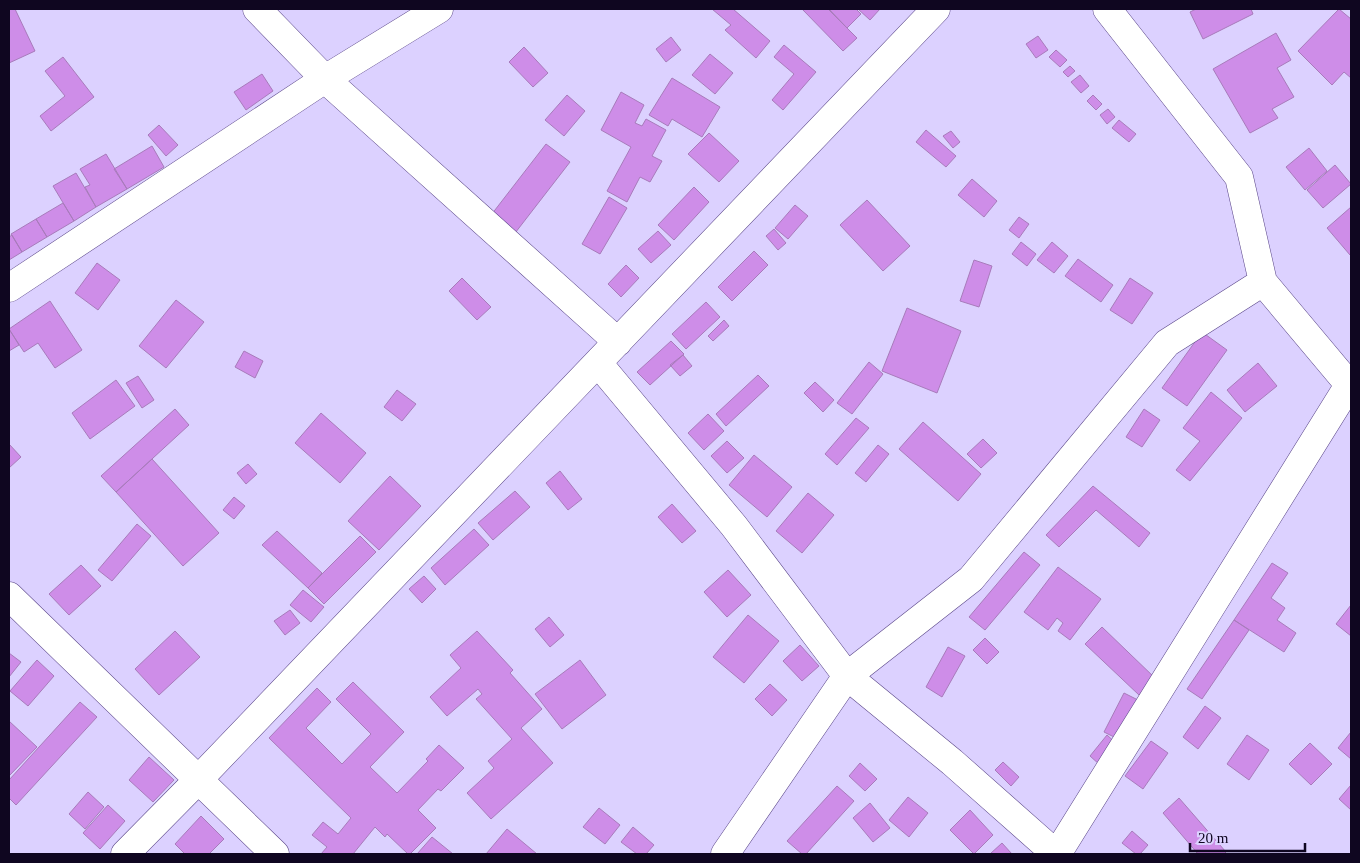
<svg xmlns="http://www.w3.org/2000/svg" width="1360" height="863" viewBox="0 0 1360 863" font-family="'Times New Roman',serif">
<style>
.building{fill:#ce8de8;stroke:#a87bbb}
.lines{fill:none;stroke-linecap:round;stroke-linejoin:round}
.street-casing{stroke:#5a4688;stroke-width:29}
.street{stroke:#fff;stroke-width:28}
</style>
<rect width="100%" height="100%" fill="#dcd1ff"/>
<path class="building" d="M9,9H15L35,51L9,63Z
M712,9H733L770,41L756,58L725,30L731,25Z
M802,9H828L857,38L843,51Z
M829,9H856L861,14L847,28Z
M858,9H880L870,20Z
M1196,9H1251L1253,14L1203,39L1190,12Z
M1339,9L1351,19V78L1344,72L1332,85L1298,51Z
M1276,33L1291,60L1277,68L1294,97L1272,109L1278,118L1250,133L1213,69Z
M1038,36L1048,50L1036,58L1026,44Z
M671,37L681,50L666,62L656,49Z
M784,45L816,72L783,110L772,100L794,74L774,57Z
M524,47L548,73L533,87L509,62Z
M1056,50L1067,60L1060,67L1049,57Z
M710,54L733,73L715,94L692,75Z
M63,57L94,97L51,131L40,116L65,96L45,71Z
M1070,66L1075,71L1068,77L1063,72Z
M262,74L273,91L246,110L234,92Z
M1080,75L1089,86L1081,93L1071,82Z
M672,78L720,107L702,137L672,119L668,126L649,115Z
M621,92L644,105L635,123L642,126L646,119L666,130L652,156L662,161L650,182L640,177L627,202L607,191L631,147L601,130Z
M567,95L585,111L564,136L545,120Z
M1093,95L1102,104L1096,110L1087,101Z
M1108,109L1115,117L1107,124L1100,115Z
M1119,120L1136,134L1129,142L1112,128Z
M159,125L178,145L166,156L148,135Z
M926,130L956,156L946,167L916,142Z
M951,131L960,142L953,148L943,136Z
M709,133L739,161L719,182L688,154Z
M546,144L570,162L512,237L488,219Z
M152,146L164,167L127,189L114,169Z
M1309,148L1327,171L1305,190L1286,167Z
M106,154L127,189L96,207L85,187L90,185L80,169Z
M1335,165L1351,184L1323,208L1307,190Z
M76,173L96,207L74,221L53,186Z
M972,179L997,201L984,217L958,195Z
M694,187L709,202L674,240L658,225Z
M609,197L627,208L600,254L582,244Z
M867,200L910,246L883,271L840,225Z
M63,203L74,221L47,237L36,219Z
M795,205L808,216L788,239L775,228Z
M1351,207V254L1350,255L1327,228Z
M1019,217L1029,224L1019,238L1009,230Z
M36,219L47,237L22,252L11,234Z
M774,229L786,243L778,250L766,236Z
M658,231L671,245L651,263L638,249Z
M12,235L22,252L9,260V237Z
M1021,242L1036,254L1027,266L1012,254Z
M1052,242L1068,256L1054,273L1037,260Z
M754,251L768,265L732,301L718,287Z
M1078,259L1113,285L1101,302L1065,276Z
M974,260L992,266L979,307L960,301Z
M97,263L120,280L98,310L75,293Z
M626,265L639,278L621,297L608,284Z
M462,278L491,307L477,320L449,291Z
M1130,278L1153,293L1132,324L1110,310Z
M176,300L204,322L166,368L139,346Z
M50,301L82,350L55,368L38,343L24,352L9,329Z
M706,302L720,317L686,349L672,334Z
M907,308L961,331L937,393L882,371Z
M724,320L729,326L713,341L708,336Z
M9,329L19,345L9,351Z
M1202,332L1227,350L1187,406L1162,388Z
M671,341L684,354L650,385L637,372Z
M244,351L263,361L255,378L235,367Z
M683,355L692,366L680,376L670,365Z
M869,362L883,374L852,414L837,403Z
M1258,363L1277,386L1245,412L1227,390Z
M758,375L769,386L726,426L716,414Z
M138,376L154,400L142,408L126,383Z
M116,380L135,406L90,439L72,413Z
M815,382L834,400L823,412L804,393Z
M397,390L416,404L402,421L384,407Z
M1211,392L1242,418L1190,481L1176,470L1200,441L1183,428Z
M175,409L189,425L116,492L101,476Z
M1144,409L1160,420L1142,447L1126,437Z
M321,413L366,453L340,483L295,443Z
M708,414L724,431L704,450L688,433Z
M856,418L869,428L837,465L825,454Z
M923,422L981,474L958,501L899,449Z
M983,439L997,453L981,468L967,454Z
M727,441L744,458L727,473L711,456Z
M9,444L21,457L9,468Z
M878,445L889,454L866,482L855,473Z
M754,455L792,487L767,517L729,485Z
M152,459L219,533L183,566L116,492Z
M248,464L257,474L246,484L237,473Z
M560,471L582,499L568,510L546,483Z
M390,476L421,506L379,550L348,521Z
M1093,486L1150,533L1139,547L1096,510L1059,547L1046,535Z
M515,491L530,507L493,540L478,523Z
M808,493L834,515L802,553L776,531Z
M234,497L245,506L234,519L223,510Z
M672,504L696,531L682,543L658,517Z
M137,524L151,536L112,581L98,570Z
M474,529L489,545L445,585L431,568Z
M277,531L322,573L308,588L262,545Z
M360,536L376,552L324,604L308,588Z
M1024,552L1040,565L985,630L969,617Z
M1272,563L1288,573L1271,598L1285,608L1277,620L1296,633L1284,652L1234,620Z
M81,565L101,586L69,615L49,594Z
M1058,567L1101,599L1070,640L1058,631L1063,623L1057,618L1048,630L1024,612Z
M728,570L751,595L727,617L704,592Z
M424,576L436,589L422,603L409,589Z
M303,590L324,607L311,622L290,605Z
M1351,605V636L1336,624Z
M290,610L300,623L285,635L274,621Z
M748,615L779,641L744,683L713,657Z
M549,617L564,635L550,647L535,629Z
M1234,620L1249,630L1202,699L1187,689Z
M1102,627L1155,678L1139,695L1085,644Z
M175,631L200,657L159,695L135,669Z
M477,631L513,670L510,673L542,709L521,728L553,763L491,819L467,793L494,768L488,761L512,739L476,699L482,694L478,689L447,716L430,697L461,668L450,655Z
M985,638L999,652L987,664L973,650Z
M800,645L819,666L802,681L783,661Z
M948,647L965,656L942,697L926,687Z
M9,653L21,662L9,677Z
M37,660L54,676L28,706L10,691Z
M580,660L606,695L562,729L535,694Z
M353,682L404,732L370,767L397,793L428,761L426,759L439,745L464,768L441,791L438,789L418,810L436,828L410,854H408L387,834L385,837L375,827L353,854H321L327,847L312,835L323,822L338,834L351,818L269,738L317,688L331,702L306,728L342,764L371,734L336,699Z
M770,684L787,700L772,716L755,699Z
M1124,693L1138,700L1118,739L1104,732Z
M80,702L97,717L16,805L9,798V780Z
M1205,706L1221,718L1198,749L1183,737Z
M9,721L37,747L9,776Z
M1351,732V759L1338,748Z
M1107,735L1117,744L1100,765L1090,756Z
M1247,735L1269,750L1249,780L1227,764Z
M1151,741L1168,753L1143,789L1125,776Z
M1310,743L1332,764L1311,785L1289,764Z
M149,757L174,780L153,802L129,780Z
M1003,762L1019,777L1011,786L995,770Z
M860,763L877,779L865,791L849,776Z
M1351,785V810L1339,799Z
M837,786L854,801L806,854H802L787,841Z
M88,792L104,807L85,829L69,814Z
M908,797L928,813L909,837L889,820Z
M1179,798L1226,852L1224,854H1198L1163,813Z
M870,803L890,828L873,842L853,818Z
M108,805L125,821L100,849L83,833Z
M599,808L620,825L605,844L583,827Z
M970,810L993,835L974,854L950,830Z
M201,816L224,839L209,854H185L175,844Z
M633,827L654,845L646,854H637L621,842Z
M507,829L537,854H486Z
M1132,831L1148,845L1140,854H1136L1122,843Z
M432,837L453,854H417Z
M1002,843L1012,854H990Z"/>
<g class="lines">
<defs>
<path id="street" d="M257,9L325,79L618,342
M1107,9L1239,177L1263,282L1351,387
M9,288L325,79L439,9
M598,363L734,526L847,676L952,762L1056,854
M9,596L275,854
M125,854L198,780L936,9
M725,854L847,676L971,579L1167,343L1263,282
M1057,854L1349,385"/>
</defs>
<use href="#street" class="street-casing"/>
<use href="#street" class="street"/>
</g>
<rect width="1360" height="863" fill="none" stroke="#0f0620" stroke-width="20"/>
<path d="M1190 843v8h115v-8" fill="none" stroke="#0f0620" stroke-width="2.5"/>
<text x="1198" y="843" font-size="15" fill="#0f0620" stroke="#dcd1ff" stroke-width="4" paint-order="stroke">20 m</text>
</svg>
